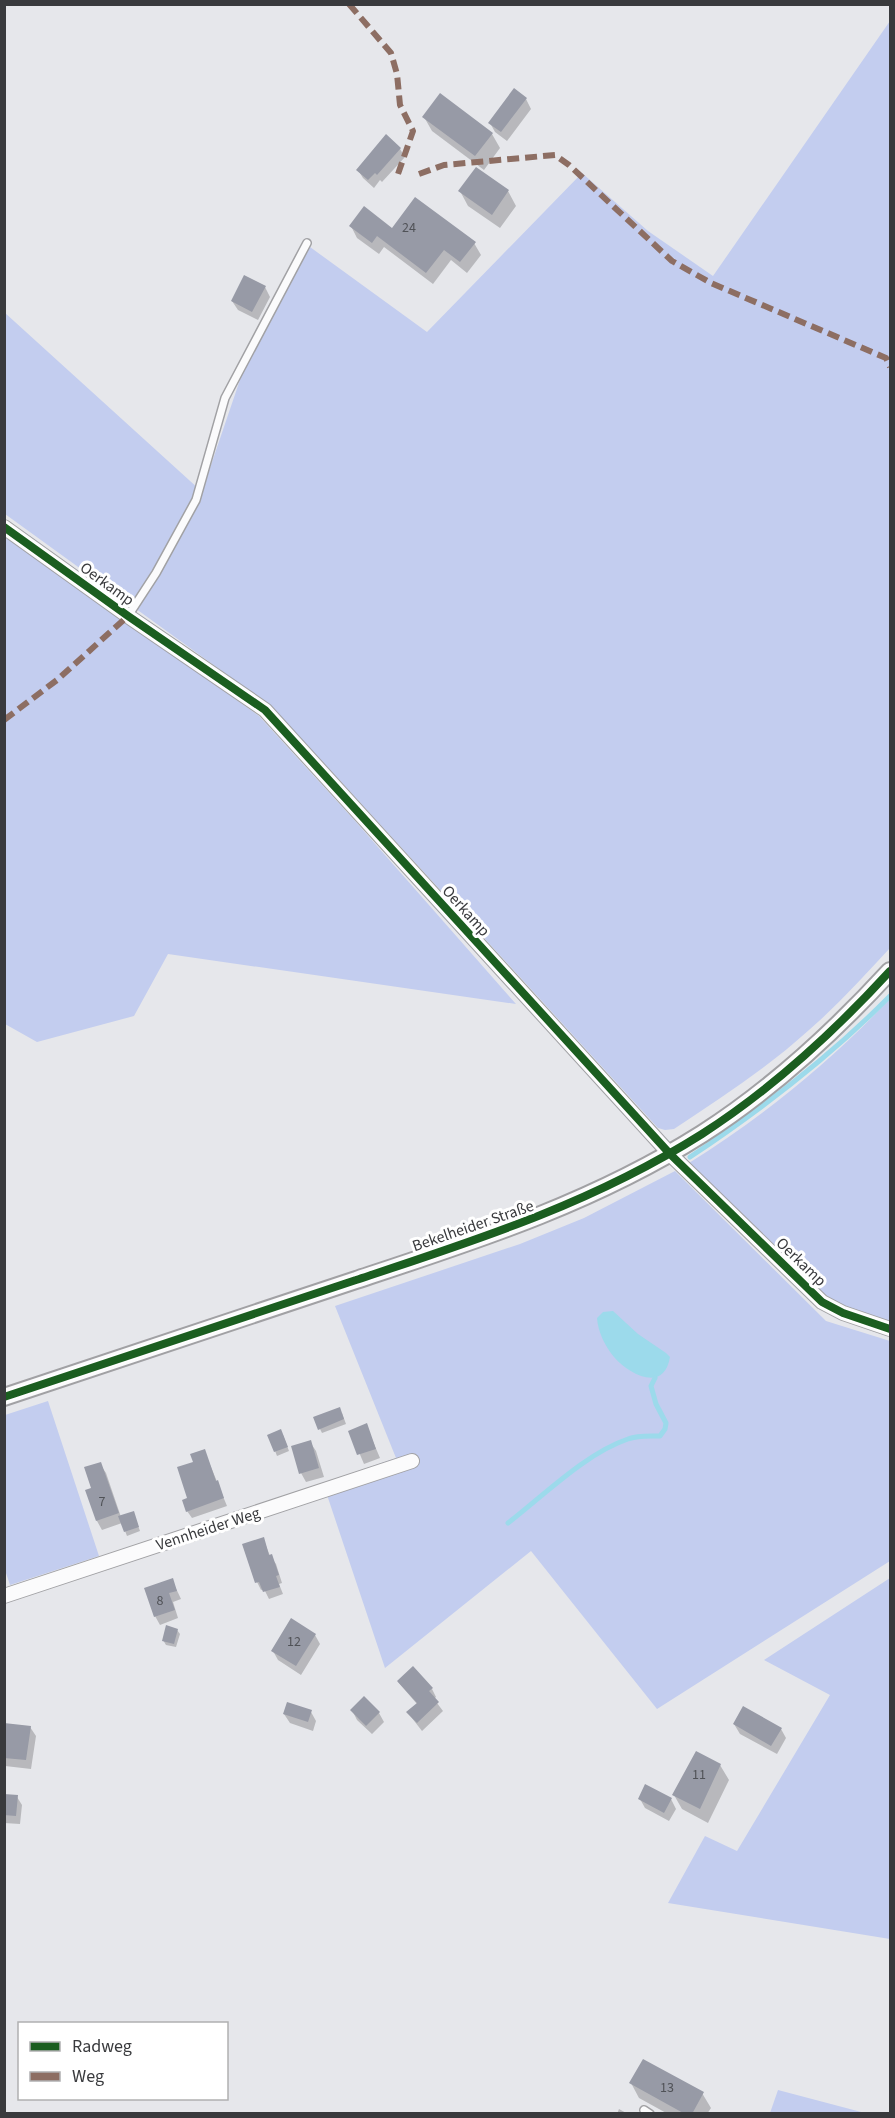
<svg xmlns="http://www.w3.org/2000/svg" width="895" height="2118" viewBox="0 0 895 2118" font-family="'Source Sans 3',sans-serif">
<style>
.green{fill:#c3cdef}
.water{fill:#9cdaeb}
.shadow{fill:#0003}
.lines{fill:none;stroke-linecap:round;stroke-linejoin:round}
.stream{stroke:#9cdaeb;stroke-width:5}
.building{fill:#979aa6}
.service-casing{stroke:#a1a1a4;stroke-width:10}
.minor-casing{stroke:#a1a1a4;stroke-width:16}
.tertiary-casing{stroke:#a1a1a4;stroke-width:20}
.service{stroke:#fbfbfc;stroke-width:7}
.minor{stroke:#fbfbfc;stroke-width:14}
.tertiary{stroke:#fbfbfc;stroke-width:16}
.quiet{stroke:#8d6e63;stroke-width:6;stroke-dasharray:12 6;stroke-linecap:butt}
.cycleway-casing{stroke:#fff;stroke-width:11}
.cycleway{stroke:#1b5e20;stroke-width:8}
.labels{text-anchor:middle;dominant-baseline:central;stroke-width:6;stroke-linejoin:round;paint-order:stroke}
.number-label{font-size:14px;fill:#505257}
.street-label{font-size:16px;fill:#393a3d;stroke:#fff}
</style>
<rect width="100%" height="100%" fill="#e6e7eb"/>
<path class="green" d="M890,21V948C864,976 838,1005 809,1030C767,1068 721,1098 674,1129L665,1130L658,1128L345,786L270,706L5,514L4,312L200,490L210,468L244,368L310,247L427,332L582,173L648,231L713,276Z
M4,535L259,716L356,822L516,1004L168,954L134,1016L37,1042L5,1024Z
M890,999V1322L845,1308L826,1297L689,1163C763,1117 830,1062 890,999Z
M675,1171L826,1321L890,1341V1561L657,1709L531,1551L385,1668L323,1483L396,1458L335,1306L520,1244L584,1218Z
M48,1401L99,1556L10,1585L4,1567L5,1415Z
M890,1578V1939L668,1903L705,1836L737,1851L830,1695L764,1660Z
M778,2090L865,2113H770Z"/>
<path class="water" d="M613,1311L638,1334L666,1353L670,1357C664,1393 630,1375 614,1357C605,1346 598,1332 597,1318L603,1312Z"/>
<path class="shadow" d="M526,99L531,109L507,141L495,132L490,123Z
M424,117L492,134L500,148L484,170L432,131Z
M386,136L400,149L405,157L382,182L380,180L374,188L363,178L358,170Z
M476,169L508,191L516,206L500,228L468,206L460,191Z
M351,226L393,230L474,243L481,255L467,273L451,260L433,284L384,247L379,254L357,238Z
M265,287L270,297L258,320L238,310L232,301Z
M342,1413L346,1424L322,1433L320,1429Z
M366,1425L380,1458L364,1464L350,1431Z
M269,1435H283L289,1451L277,1456Z
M310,1442L316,1451L324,1477L306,1482L301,1473Z
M204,1450L227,1506L192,1518L187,1511L189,1499Z
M100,1464L106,1473L121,1517H135L140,1531L127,1536L122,1523L102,1530L97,1521L93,1489Z
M263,1538L270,1556L276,1564L282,1583L279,1584L283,1594L269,1599L264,1589L261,1590L257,1582Z
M172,1580L181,1599L173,1602L178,1618L160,1625L155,1616Z
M177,1630L180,1634L176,1647L166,1645L163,1640Z
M315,1635L320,1644L301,1675L278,1660L273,1651Z
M398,1682L432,1689L436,1697L434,1699L443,1711L422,1731L408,1713L417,1704Z
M352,1710L379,1713L384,1722L372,1734L357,1720Z
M311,1712L316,1721L313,1731L290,1723L284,1714Z
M734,1724L781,1729L786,1738L777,1754L740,1734Z
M4,1725L30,1727L36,1736L31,1769L5,1766Z
M720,1765L729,1780L708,1823L682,1809L674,1795Z
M4,1796L17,1797L22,1805L20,1824L4,1823Z
M640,1799H671L676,1809L669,1821L645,1808Z
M631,2083L702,2093L711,2108L707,2114H668L639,2098Z
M619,2109L628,2114H617Z"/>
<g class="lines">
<path class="stream" d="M690,1157C762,1109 830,1057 890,996
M508,1523C543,1496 586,1453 628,1439C638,1435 649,1436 660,1436L665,1429L666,1423L656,1404L651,1386L655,1378"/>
</g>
<path class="building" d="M514,88L527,98L501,132L488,123Z
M440,93L493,133L475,156L422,117Z
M386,134L401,148L377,175L375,173L368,180L356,170Z
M476,167L509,190L492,215L458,191Z
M415,197L476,242L460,262L444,250L426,273L377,236L372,243L349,226L364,206L392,228Z
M244,275L266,286L252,312L231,301Z
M340,1407L344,1419L318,1430L313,1417Z
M367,1423L376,1449L357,1455L348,1431Z
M281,1429L288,1447L274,1452L267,1435Z
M311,1440L319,1468L299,1474L291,1446Z
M205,1449L216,1481L218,1480L224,1498L186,1512L182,1500L187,1498L177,1467L193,1462L190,1454Z
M101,1462L119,1513L96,1521L85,1490L91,1488L84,1467Z
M134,1511L139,1527L124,1532L118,1516Z
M264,1537L269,1555L272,1554L279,1575L276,1576L280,1587L263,1592L259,1582L255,1583L242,1544Z
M173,1578L177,1591L169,1593L175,1610L154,1617L144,1588Z
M291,1618L316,1634L296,1666L271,1651Z
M166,1625L178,1629L174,1644L162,1641Z
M413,1666L433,1688L429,1691L439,1702L417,1723L406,1712L417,1703L397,1681Z
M364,1696L380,1712L366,1726L350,1710Z
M287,1702L312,1710L308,1722L283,1714Z
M743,1706L782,1728L771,1746L733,1724Z
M4,1723L31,1726L26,1760L4,1758Z
M696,1751L721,1764L700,1809L672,1795Z
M645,1784L672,1798L664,1813L638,1799Z
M4,1794L18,1795L16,1816L4,1815Z
M643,2059L704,2092L692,2114H685L629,2083Z"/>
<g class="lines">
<defs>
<path id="service" d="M128,616L156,573L196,500L225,398L307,243
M644,2110L650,2114"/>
<path id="minor" d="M4,527L128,616L265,710L670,1154L822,1302L843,1313L890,1329
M4,1596L412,1461"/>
<path id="tertiary" d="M4,1397C122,1358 239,1319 356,1280C477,1240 593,1203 702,1134C772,1089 834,1032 890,971"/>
</defs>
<use href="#service" class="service-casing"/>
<use href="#minor" class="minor-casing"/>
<use href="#tertiary" class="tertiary-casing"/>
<use href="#service" class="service"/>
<use href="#minor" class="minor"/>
<use href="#tertiary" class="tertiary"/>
<path class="quiet" d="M349,4L391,53L397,74L400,105L413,131L398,174
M419,174L444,165L555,155L569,165L672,261L711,283L886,358L890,367
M4,720L57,680L128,616"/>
<defs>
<path id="cycleway" d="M4,527L128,616L265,710L670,1154L822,1302L843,1313L890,1329
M4,1397C122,1358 239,1319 356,1280C477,1240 593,1203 702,1134C772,1089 834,1032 890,971"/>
</defs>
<use href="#cycleway" class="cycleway-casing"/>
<use href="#cycleway" class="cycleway"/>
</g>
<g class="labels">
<g class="number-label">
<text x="409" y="228">24</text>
<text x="102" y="1502">7</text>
<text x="160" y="1601">8</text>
<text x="294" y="1642">12</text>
<text x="699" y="1775">11</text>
<text x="667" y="2088">13</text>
</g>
<g class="street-label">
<text transform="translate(107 584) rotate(36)">Oerkamp</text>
<text transform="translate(466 911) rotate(48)">Oerkamp</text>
<text transform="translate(473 1226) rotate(-19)">Bekelheider Straße</text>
<text transform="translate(801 1262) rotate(44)">Oerkamp</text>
<text transform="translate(208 1529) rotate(-18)">Vennheider Weg</text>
</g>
</g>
<rect width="895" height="2118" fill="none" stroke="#393a3d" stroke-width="12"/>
<rect x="18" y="2022" width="210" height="78" fill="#ffffff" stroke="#b0b0b1" stroke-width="1.5"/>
<rect x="30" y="2042" width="30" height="9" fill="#1b5e20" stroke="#b0b0b1" stroke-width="1.5"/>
<text x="72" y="2052" font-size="18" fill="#393a3d">Radweg</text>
<rect x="30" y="2072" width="30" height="9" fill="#8d6e63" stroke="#b0b0b1" stroke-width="1.5"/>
<text x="72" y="2082" font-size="18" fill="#393a3d">Weg</text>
</svg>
